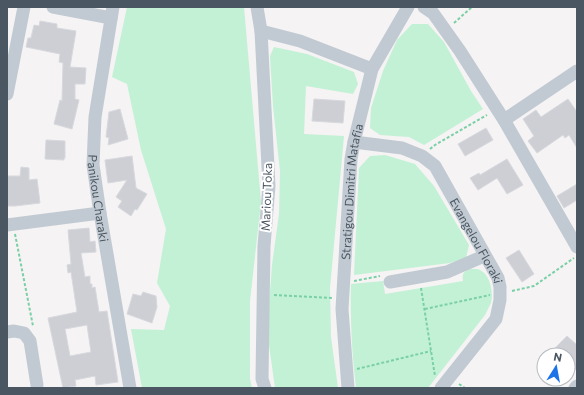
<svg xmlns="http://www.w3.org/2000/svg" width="584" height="395" viewBox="0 0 584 395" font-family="Commissioner,sans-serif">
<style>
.green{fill:#c3f1d5}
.building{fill:#cdcfd5;stroke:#d7d9de;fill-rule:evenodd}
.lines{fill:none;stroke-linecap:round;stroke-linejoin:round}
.path{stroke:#7ad0a6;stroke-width:2;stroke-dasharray:3 2;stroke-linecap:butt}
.minor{stroke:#c1cad2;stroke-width:13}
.labels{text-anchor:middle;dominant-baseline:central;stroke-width:4;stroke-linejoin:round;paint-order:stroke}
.street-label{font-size:12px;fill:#4a5661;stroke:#fff}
</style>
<rect width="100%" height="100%" fill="#f5f3f3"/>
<path class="green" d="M127,7H244L261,202L250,301V379L252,388H142L131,329L164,330L170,306L157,283L166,229L141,150L127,84L112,77Z
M412,24H428L444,42L471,91L483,109L424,145L409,137L380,135L370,128L371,108L383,71L397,40Z
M274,47L307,54L354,72L358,84L353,94L306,86L304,134L344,136L330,288L331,337L338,388H275L267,331L272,265L279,214L280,171L273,106L270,56Z
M385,155L415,164L434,186L469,245L466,258L450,263L354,275L359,168L370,156Z
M470,269C473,269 475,269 477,269C490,272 494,292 491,303C489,307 487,311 485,315L428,388H356C352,354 350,319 351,284L383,281L385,294L463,281C462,274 463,272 470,269Z"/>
<path class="building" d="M40,21L57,24V28L76,31L70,67L86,68L85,84H75V99L79,100L72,129L54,124L60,100L62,101L63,63L59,62L60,54L26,47L28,38H31L34,25L39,26Z
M314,99L345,101L343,123L312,121Z
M568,99L577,112V148L569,135L565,138L563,135L537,153L528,141L534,136L523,119L536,110L541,117Z
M120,109L128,139L108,145L109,138L106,137L109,112Z
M486,128L493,140L465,156L458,144Z
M46,140L65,141V158H64V160L45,159Z
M132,156L136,188L147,194L137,210L135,209L131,216L118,207L122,201L116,197L127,180L108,183L105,160Z
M507,159L523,185L507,194L497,178L478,190L470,178L479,173L480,175Z
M21,167L29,168V180L37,179L40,203L15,206H7V176H20Z
M577,184V200L564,208L557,196Z
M89,228L90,242L95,241L96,252L81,253L85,277L90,276V284H92V288L95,287L99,312L107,311L118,382L96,385L95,376L75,380L76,386L63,388L48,318L77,312L71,272L68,273L67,265L71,264L68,230ZM87,325L91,352L70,356L65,329Z
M519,250L534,274L522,282L506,258Z
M143,292L156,296L157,307L152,323L127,314L133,294L141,296Z
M567,336L577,345V368L573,372L568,367V355H548Z"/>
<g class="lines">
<path class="path" d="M454,23L472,7
M430,149L435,145L487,115
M15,234L33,326
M354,281L380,276
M421,288L435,376
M512,291L534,286L574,258
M274,295L332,298
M425,309L490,295
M357,369L431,351
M459,384L465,388"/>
<g class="minor">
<path d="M53,7L111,18"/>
<path id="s1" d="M113,7L95,117L93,165L100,213L130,388"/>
<path d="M257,7L261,31L269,186L264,246L262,379L265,388"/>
<path d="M424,7L433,13L460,51L504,120L577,247"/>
<path d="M261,31L300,41L372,69"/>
<path d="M7,94L24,7"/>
<path d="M504,120L577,71"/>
<path id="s2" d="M354,142L402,148L422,156L435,166L498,278L500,287V300L496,319L441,388"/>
<path d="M7,225L100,213"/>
<path d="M390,282L447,272L484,256"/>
<path d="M7,332L14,331L24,333L30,341L37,385"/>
<path id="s3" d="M348,388L342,309L351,159L354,142L372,69L408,7"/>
<path d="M575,388L577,386"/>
</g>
</g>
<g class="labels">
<g class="street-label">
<text stroke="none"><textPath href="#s3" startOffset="197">Stratigou Dimitri Matafia</textPath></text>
<text transform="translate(266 197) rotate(-88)">Mariou Toka</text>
<text stroke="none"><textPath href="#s1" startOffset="193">Panikou Charaki</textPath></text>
<text stroke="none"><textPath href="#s2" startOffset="172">Evangelou Floraki</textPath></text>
</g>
</g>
<rect width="584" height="395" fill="none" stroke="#4a5661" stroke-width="16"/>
<g transform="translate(556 367) rotate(11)"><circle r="19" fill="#ffffff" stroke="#b7bbc0"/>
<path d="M0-3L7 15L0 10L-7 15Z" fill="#1a73e8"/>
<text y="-6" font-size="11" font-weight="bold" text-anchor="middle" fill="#4a5661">N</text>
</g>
</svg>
